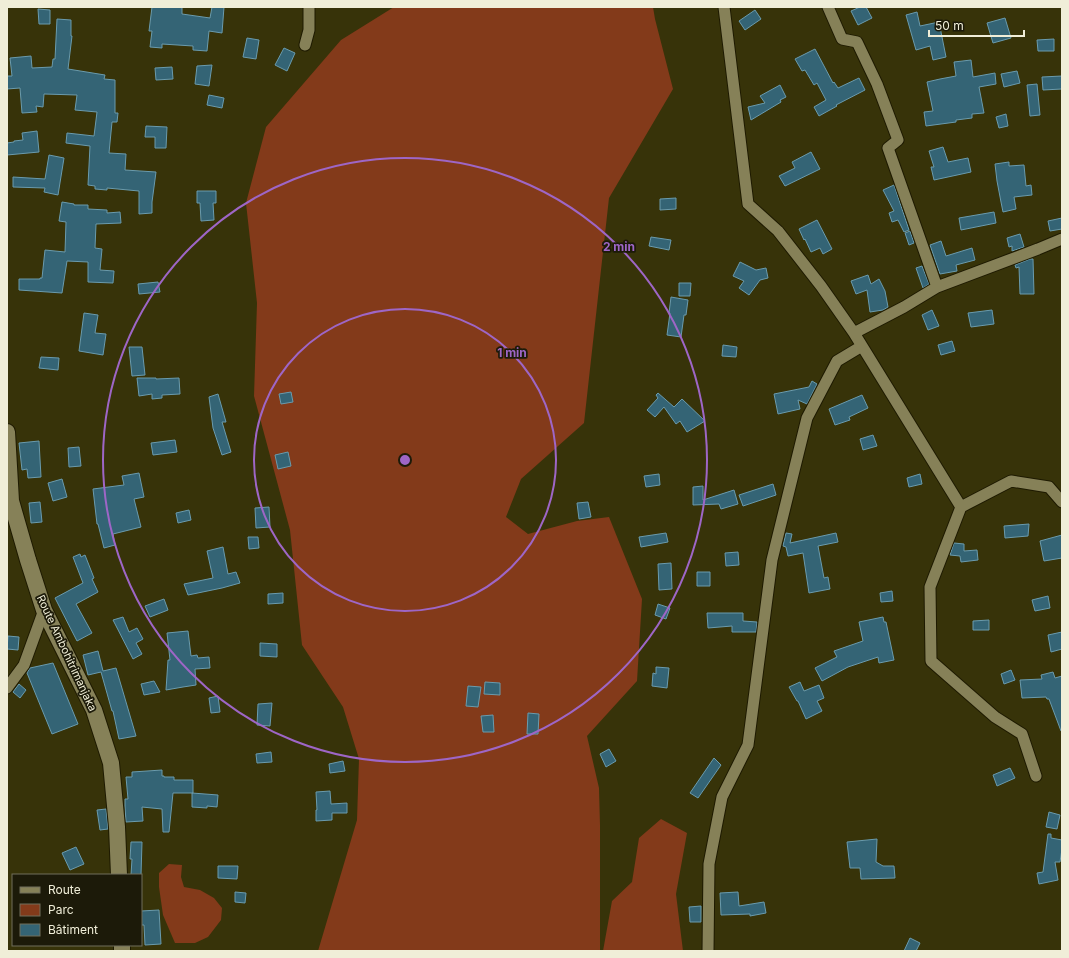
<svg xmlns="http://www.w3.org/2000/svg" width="1069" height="958" viewBox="0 0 1069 958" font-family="Inter,sans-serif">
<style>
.green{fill:#833a1a}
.building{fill:#346475;stroke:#6a9bad}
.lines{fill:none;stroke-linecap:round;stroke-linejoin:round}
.street-casing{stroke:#1e1a00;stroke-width:13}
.secondary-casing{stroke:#1e1a00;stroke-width:18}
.street{stroke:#868158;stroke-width:11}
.secondary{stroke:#868158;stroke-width:16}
.ring{fill:none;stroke:#9e66c6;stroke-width:2}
.labels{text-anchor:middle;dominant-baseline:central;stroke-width:3.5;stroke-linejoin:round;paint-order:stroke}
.street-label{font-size:11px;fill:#f0eed8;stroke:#1c1a09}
.centre{fill:#9e66c6;stroke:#1c1a09;stroke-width:2}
.ring-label{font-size:12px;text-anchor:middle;font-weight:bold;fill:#9e66c6;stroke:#1c1a09;stroke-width:3.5;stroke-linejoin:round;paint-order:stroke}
</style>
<rect width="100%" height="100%" fill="#373309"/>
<path class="green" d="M394,7H653L655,19L673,89L609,198L584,423L521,479L506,517L528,534L577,521L609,517L642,599L637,681L587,736L599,788L600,825V951H318L357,820L359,759L343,707L302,645L290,530L254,396L257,303L246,203L266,127L341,40Z
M661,819L687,833L676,894L683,951H603L612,901L632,882L639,838Z
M169,864L182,865L181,877L184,887L200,890L214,898L222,908L221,920L208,937L195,943H175L163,915L159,887V873Z"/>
<path class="building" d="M152,7H182V14L210,18L212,7H224L222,33L209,31L207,51L193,50V46L162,44V48L150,47L152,31H149Z
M860,7H866L872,18L858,25L851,11Z
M38,9L50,10V24H39Z
M755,10L761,19L745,30L739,21Z
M917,12L920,26L939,22L946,57L933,60L930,46L916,50L906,15Z
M1005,18L1011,38L993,43L987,23Z
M57,19L71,20V36H72L68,69L105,75L104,79L115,80V113H118L117,122H112L109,153L126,154L125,170L156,172L152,202V213L139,214V191L107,188V190L95,189V186L88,185L90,146L66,143L67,133L94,136L97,112L75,110L77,95L44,94L43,107L36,106L37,112L22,113L20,88L7,89V76H12L10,58L31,56L32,68L52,67L53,59H55Z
M247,38L259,40L256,59L243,57Z
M1054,39V51H1038L1037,40Z
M284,48L295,53L287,71L275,65Z
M815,49L833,83L834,82L838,88L859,78L865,90L836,105L837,106L819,116L814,107L826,100L817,83L814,85L805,70L802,71L795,59Z
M971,60L973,77L995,73L996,84L979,87L984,113L972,114V118L956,120V122L926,126L924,112L933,111L927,82L940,79L956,76L954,62Z
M212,65L209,86L195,84L197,66Z
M172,67L173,79L156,80L155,68Z
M1017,71L1020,83L1004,87L1001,74Z
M1062,76V89L1043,90L1042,77Z
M1037,84L1040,115L1030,116L1027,85Z
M780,85L786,97L780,100L781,102L751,120L748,107L765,103L760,96Z
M209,95L224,98L222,108L207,105Z
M1006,114L1008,126L999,128L996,117Z
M146,126L167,127L166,148H155V137H145Z
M37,131L39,152L7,155V143L14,142V141L23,140L22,133Z
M943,147L948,162L968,158L971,172L934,180L931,167H934L929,151Z
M811,152L820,169L785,186L779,176L795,168L792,162Z
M49,155L64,158L58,195L44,192L45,188L13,187V177L45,179Z
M1009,162V166L1024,165L1026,186L1031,185L1032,195L1014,197L1016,209L1003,212L1001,202L997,181L995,164Z
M894,185L909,230L904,232L898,220L892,222L889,213L894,211L883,190Z
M197,191H216V203H213L214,220L201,221L200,203H197Z
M676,198V209L660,210V199Z
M62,202L74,204V205H88V209L107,210V213L120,212L121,223L96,224L95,248L102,249L100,270L114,271L113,283L88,282V262L67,261L62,293L19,290V279H40V278H42L45,250L65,252L66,222L59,221Z
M994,212L996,223L961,230L959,218Z
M1062,218V229L1050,231L1048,221Z
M817,220L832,249L823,254L820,248L811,252L805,239L804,240L799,229Z
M910,231L914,243L909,245L905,233Z
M1020,234L1024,247L1012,251V246L1009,247L1007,238Z
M651,237L671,240L669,250L649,246Z
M941,241L946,256L972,248L975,260L956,265L957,271L940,274L930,245Z
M1030,259H1033L1034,294H1020L1019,267L1016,268L1015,265Z
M740,262L756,270L766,268L768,278L760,280L749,295L739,288L744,281L733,276Z
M922,266L929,284L923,288L916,268Z
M868,275L871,284L879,279L885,291L888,307L883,310L870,312L867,290L856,294L851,281Z
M158,282L160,292L139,294L138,284Z
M679,283H691L690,296H679Z
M671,297L688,300L686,315H684L681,337L667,335L670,313H669Z
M932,310L939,326L928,330L922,315Z
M992,310L994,324L971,327L968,313Z
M84,313L98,315L95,333L106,334L103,355L79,351Z
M952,341L955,351L941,355L938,345Z
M723,345L737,347L736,357L722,356Z
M129,347H142L145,375L132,376Z
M41,357L59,358L58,370L39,368Z
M137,378H156V379L179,378L180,394L162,395V398L152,399V394L139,396Z
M812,381L817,384L807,404L798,400L800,409L778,414L774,394L809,387Z
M291,392L293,402L281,404L279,394Z
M658,393L674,407L682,399L705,421L687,432L680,421L676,424L664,407L655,417L647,410L658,398L656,395Z
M218,394L226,422H222L231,452L222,455L213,428L209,397Z
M862,395L868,408L849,417L850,420L835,425L829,409Z
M873,435L877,446L863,450L860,439Z
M175,440L177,452L153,455L151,443Z
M39,441L41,477L28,478L27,469L22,470L19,443Z
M79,447L81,466L69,467L68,448Z
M288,452L291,466L278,469L275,455Z
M139,473L144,497L134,499L141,527L113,534L115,545L104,548L98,524H97L93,489L124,485L122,476Z
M659,474L660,485L646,487L644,476Z
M920,474L922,484L909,487L907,478Z
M62,479L67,497L53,501L48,483Z
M773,484L776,495L743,506L739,495Z
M703,486V500L734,490L738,504L721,509L719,504L693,505V487Z
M40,502L42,522L31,523L29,503Z
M588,502L591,517L579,519L577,503Z
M269,507L270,527L256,528L255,508Z
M189,510L191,520L178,523L176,513Z
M1029,524L1028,536L1005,538L1004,526Z
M666,533L668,542L641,547L639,537Z
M786,533L792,534L790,543L836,533L838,542L818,546L824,578L828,577L830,589L809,593L803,553L788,556L786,547L783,546Z
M1062,535V558L1044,561L1040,541Z
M248,537H258L259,548L249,549Z
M954,543L964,544V551L977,550L978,560L961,562L960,556L950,555Z
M223,547L228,574L236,572L240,583L222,588L188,595L184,584L213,578L207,551Z
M738,552L739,565L726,566L725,553Z
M80,554L81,557L85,555L94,578L92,579L98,592L76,604L92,633L77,641L55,598L83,583L73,557Z
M671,563L672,589L659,590L658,564Z
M697,572H710V586H697Z
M892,591L893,601L881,602L880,593Z
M283,593V603L268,604V594Z
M1048,596L1050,608L1035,611L1032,600Z
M164,599L168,610L150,617L145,606Z
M658,604L670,608L666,619L655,615Z
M707,613H743V621L757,622L756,632H732V626L708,628Z
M123,617L129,632L137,628L143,639L136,643L142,654L133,659L113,620Z
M883,617L884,622H886L894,660L879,663L878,657L848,667L822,681L815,668L837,657L834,651L863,641L859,622Z
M989,620V630H973V621Z
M188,631L191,656L197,655L198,658L209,657L210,668L195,669L196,685L183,687L166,690L168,660H170L167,633Z
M1062,632V649L1051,652L1048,635Z
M8,636L19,637L18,650L7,649Z
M260,643L277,644V657L260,656Z
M98,651L103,671L116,668L136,736L119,739L113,711H112L101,672L88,675L83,655Z
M53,663L78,724L52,734L27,673L30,668Z
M656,667L669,668L667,688L652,686L653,673L656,674Z
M1011,670L1015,680L1004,684L1001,674Z
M1053,672L1055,678L1062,676V730L1061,731L1049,699H1047L1046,697L1022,698L1020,680L1042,679L1041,675Z
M154,681L160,692L144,695L141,684Z
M485,682L500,683V695L484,694Z
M800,682L804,691L819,685L824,698L817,701L822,711L806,719L798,701H797L789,687Z
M19,684L26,690L20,698L13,692Z
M468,686L481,687L478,707L466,706Z
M218,696L220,712L211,713L209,698Z
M272,703L270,726L257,725L258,704Z
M528,713L539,714L538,734H527Z
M493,715L494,732H483L481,716Z
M609,749L616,761L606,767L600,754Z
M271,752L272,762L257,763L256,754Z
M714,758L721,765L698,798L690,793Z
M343,761L345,771L330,773L329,764Z
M1010,768L1015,778L997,786L993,775Z
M162,770V776H164V777H174V780H193V793H173L169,832H163L162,809L142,807L143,821L126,822L125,806V799H128L126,777H132V772Z
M330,791L331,804L347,803V813H332V820L316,821V810H317L316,792Z
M192,793L218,795L217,807L207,806V808L192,807Z
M106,809L108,829L100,830L97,810Z
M1049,812L1060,815L1057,829L1046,827Z
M1048,834H1051V838L1062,840V849L1060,862H1055L1058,880L1039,884L1037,873L1043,872Z
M877,839L876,862L883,866H894L895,878L861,879L860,868H850L847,842Z
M131,842H142L141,875H131L132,859H130Z
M76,847L84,864L70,870L62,853Z
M218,866H238L237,879L218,878Z
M235,892L246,893L245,903L235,902Z
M738,892L739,906L764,902L766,913L750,916V914L721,915L720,893Z
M701,906V922H690L689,907Z
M159,910L161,944L145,945L144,925H141V911Z
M910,938L920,943L916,951H904Z"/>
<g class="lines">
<defs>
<path id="street" d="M724,7L748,204L778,231L821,286L854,333L961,507L1011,481L1049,487L1062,502
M828,7L842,39L857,42L877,84L898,140L888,148L937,287
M305,45L309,30V7
M854,333L904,307L937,287L1038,249L1062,239
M961,507L930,587L931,661L995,717L1022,734L1036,776
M7,688L24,665L44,610
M708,951L709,864L722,797L748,745L772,560L807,418L837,361L862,346"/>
<path id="secondary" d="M7,432L11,501L28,560L44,610L94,710L111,763L117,827L119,875
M122,945V951"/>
</defs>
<use href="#street" class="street-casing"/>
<use href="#secondary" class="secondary-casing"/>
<use href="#street" class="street"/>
<use href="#secondary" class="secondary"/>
</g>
<g class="ring">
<circle cx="405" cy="460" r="151"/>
<circle cx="405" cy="460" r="302"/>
</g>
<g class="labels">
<g class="street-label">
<text transform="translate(67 653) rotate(65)">Route Ambohitrimanjaka</text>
</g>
</g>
<circle cx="405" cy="460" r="6" class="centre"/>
<g class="ring-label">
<text x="619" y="251">2 min</text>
<text x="512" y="357">1 min</text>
</g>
<rect width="1069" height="958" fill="none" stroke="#f0eed8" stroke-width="16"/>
<rect x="12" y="874" width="130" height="72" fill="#1c1a09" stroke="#716f5c"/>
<rect x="20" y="887" width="20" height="6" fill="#868158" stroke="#716f5c"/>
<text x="48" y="894" font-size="12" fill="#f0eed8">Route</text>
<rect x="20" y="904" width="20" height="12" fill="#833a1a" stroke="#716f5c"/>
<text x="48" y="914" font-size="12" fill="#f0eed8">Parc</text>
<rect x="20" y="924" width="20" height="12" fill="#346475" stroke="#716f5c"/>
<text x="48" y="934" font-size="12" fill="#f0eed8">Bâtiment</text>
<path d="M929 30v6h95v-6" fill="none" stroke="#f0eed8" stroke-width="2"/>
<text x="935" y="30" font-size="12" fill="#f0eed8" stroke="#1c1a09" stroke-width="3" paint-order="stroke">50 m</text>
</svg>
